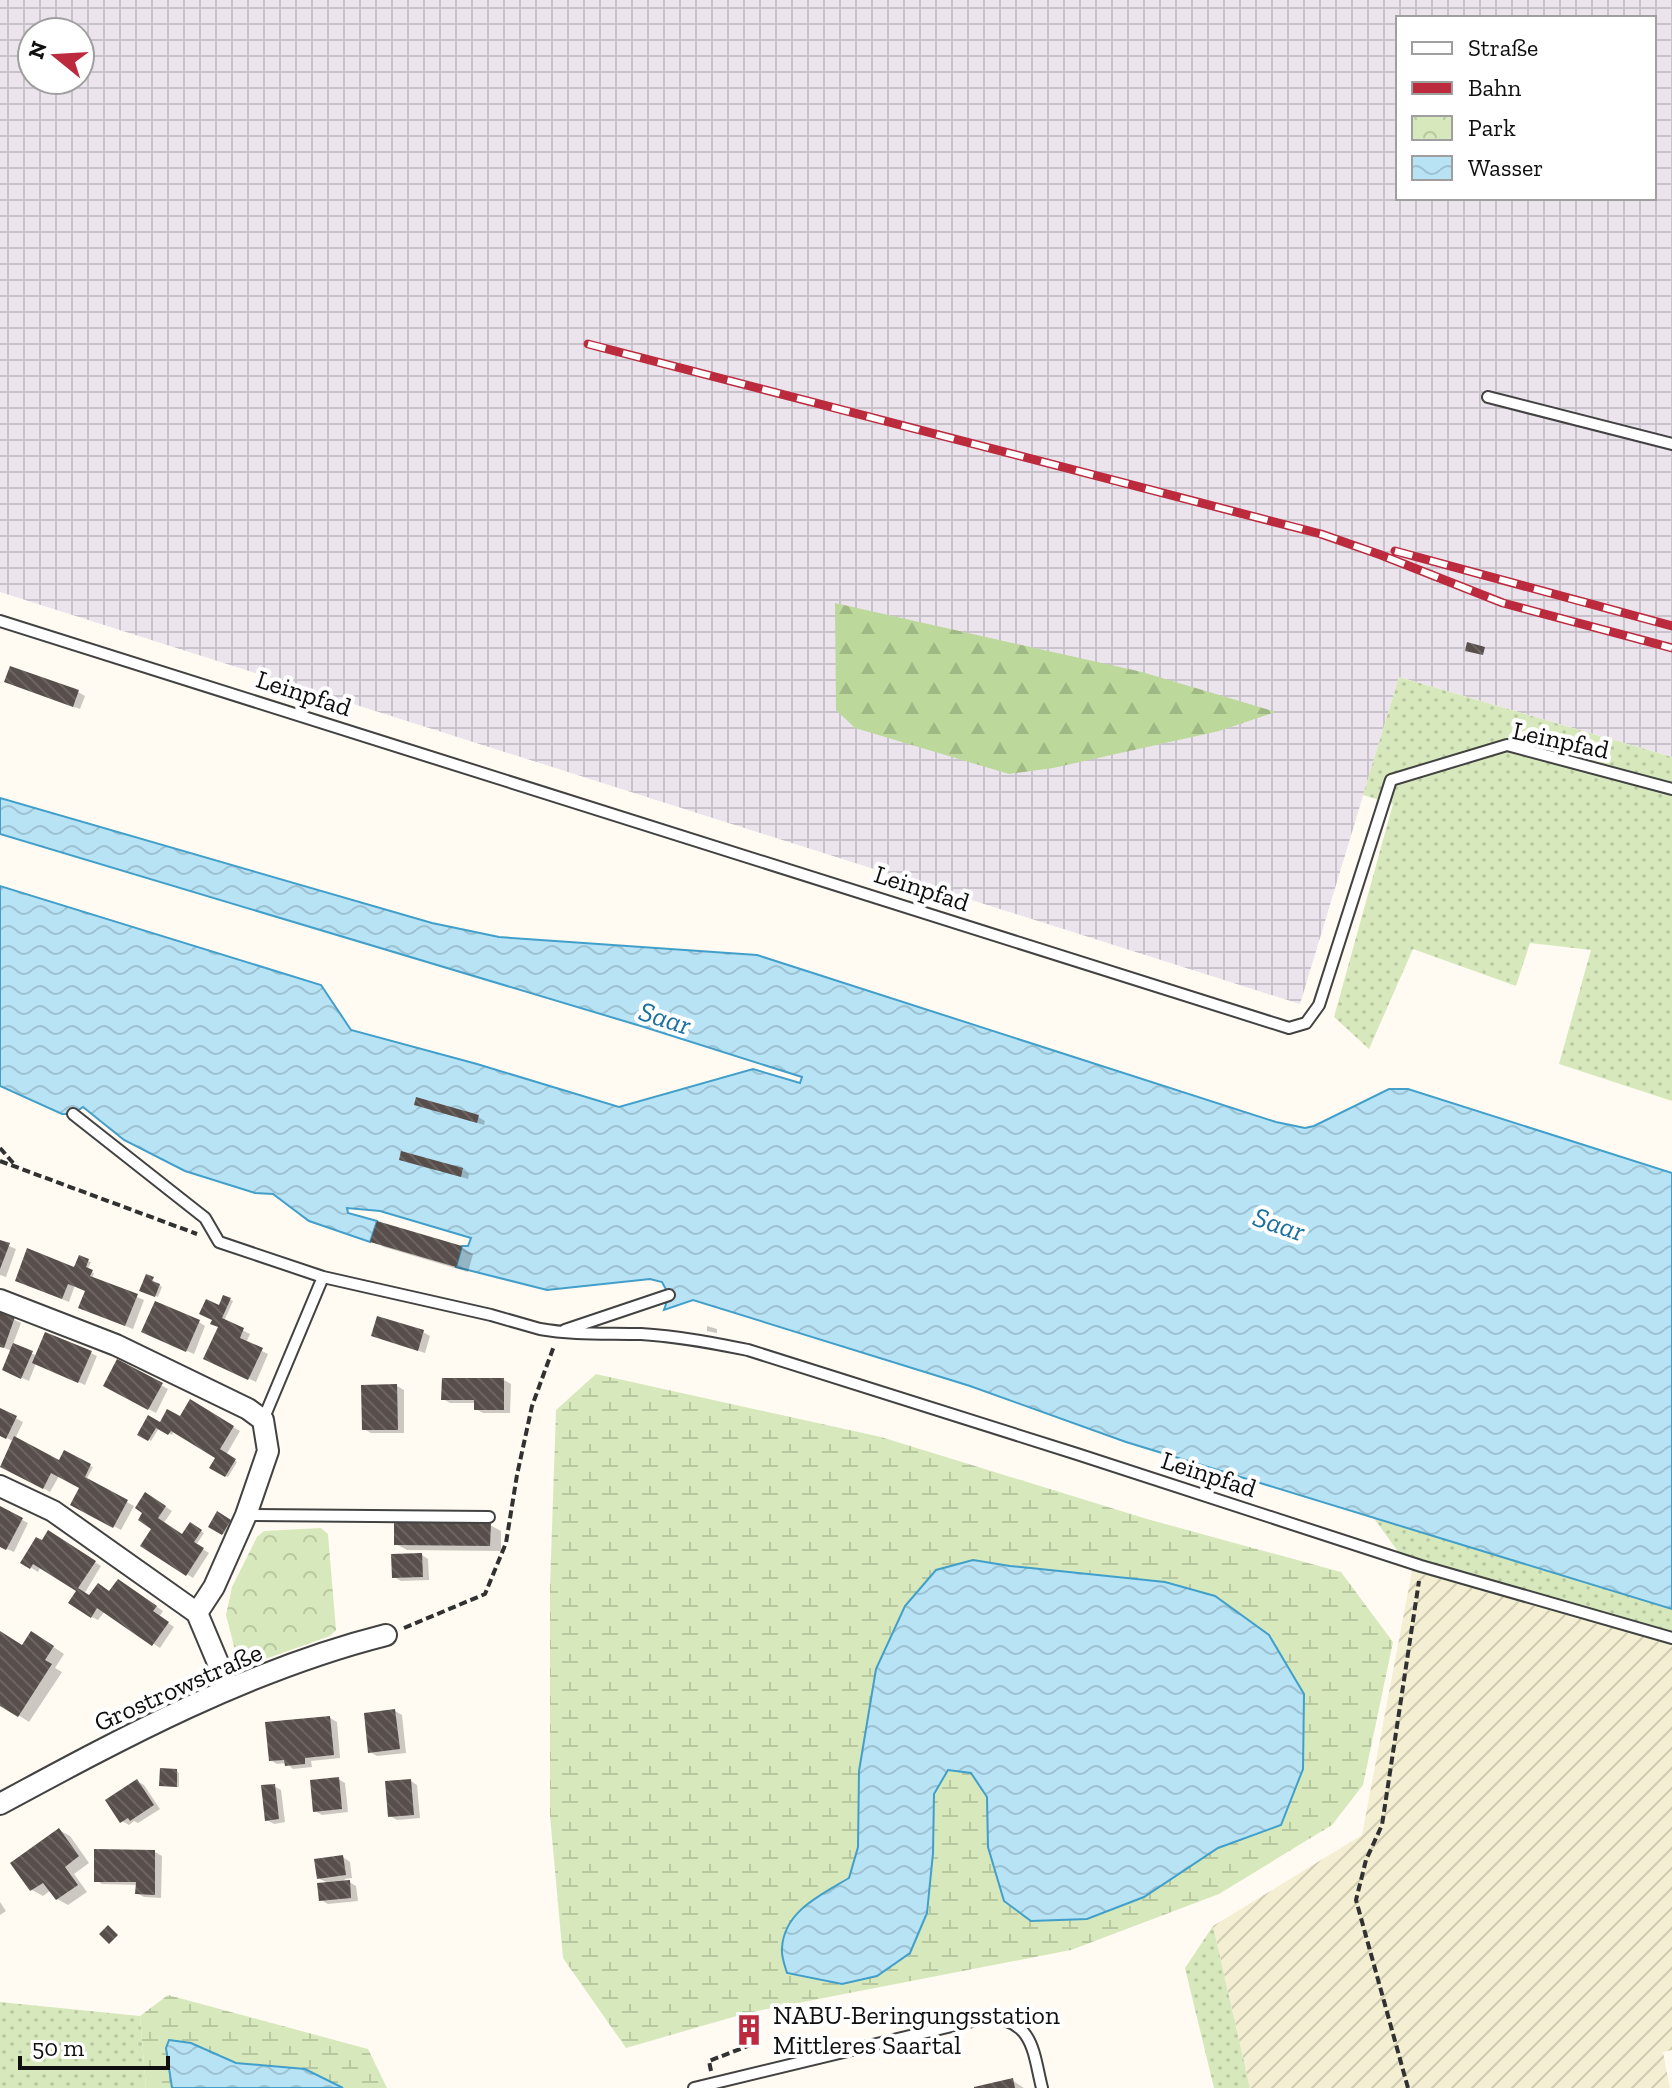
<svg xmlns="http://www.w3.org/2000/svg" width="1672" height="2088" viewBox="0 0 1672 2088" font-family="'Zilla Slab',serif">
<style>
.industrial{fill:url(#industrial-grid);fill-rule:evenodd}
.farmland{fill:url(#farmland-furrows)}
.grass{fill:url(#grass-dots)}
.forest{fill:url(#forest-firs)}
.wetland{fill:url(#wetland-marsh)}
.park{fill:url(#park-crowns)}
.water{fill:url(#water-waves);stroke:#419fca;stroke-width:2}
.shadow{fill:#0003}
.building{fill:url(#building-back-hatch)}
.lines{fill:none;stroke-linecap:round;stroke-linejoin:round}
.service-casing{stroke:#424242;stroke-width:14}
.minor-casing{stroke:#424242;stroke-width:24}
.path{stroke:#313131;stroke-width:4;stroke-dasharray:8 4;stroke-linecap:butt}
.service{stroke:#fff;stroke-width:10}
.minor{stroke:#fff;stroke-width:20}
.rail-casing{stroke:#bc2a3e;stroke-width:9}
.rail{stroke:#fff;stroke-width:6;stroke-dasharray:18;stroke-linecap:butt}
.labels{text-anchor:middle;dominant-baseline:central;stroke-width:8;stroke-linejoin:round;paint-order:stroke}
.street-label{font-size:26px;fill:#0f0f0f;stroke:#fff}
.poi-label{font-size:26px;fill:#0f0f0f;stroke:#fff;text-anchor:start}
.water-label{font-size:28px;font-style:italic;fill:#1b709e;stroke:#fff}
</style>
<defs>
<pattern id="industrial-grid" width="8" height="8" patternUnits="userSpaceOnUse" patternTransform="scale(2)"><rect width="8" height="8" fill="#ebe4ed"/><path d="M0 4h8M4 0v8" fill="none" stroke="#c8c2ca"/></pattern>
<pattern id="farmland-furrows" width="10" height="10" patternUnits="userSpaceOnUse" patternTransform="scale(2)"><rect width="10" height="10" fill="#f4eed2"/><path d="M-1 1l2-2M0 10L10 0M9 11l2-2" fill="none" stroke="#d0cbb3"/></pattern>
<pattern id="grass-dots" width="8" height="8" patternUnits="userSpaceOnUse" patternTransform="scale(2)"><rect width="8" height="8" fill="#d7e9bc"/><path d="M2 2h.1M6 6h.1" fill="none" stroke="#b7c7a0" stroke-width="1.8" stroke-linecap="round"/></pattern>
<pattern id="forest-firs" width="22" height="20" patternUnits="userSpaceOnUse" patternTransform="scale(2)"><rect width="22" height="20" fill="#bcd99b"/><path d="M5 1l3.5 6h-7zM16 11l3.5 6h-7z" fill="#a0b984"/></pattern>
<pattern id="wetland-marsh" width="20" height="14" patternUnits="userSpaceOnUse" patternTransform="scale(2)"><rect width="20" height="14" fill="#d7e9bc"/><path d="M1 5h8M5 5V1M11 12h8M15 12V8" fill="none" stroke="#b7c7a0"/></pattern>
<pattern id="park-crowns" width="20" height="18" patternUnits="userSpaceOnUse" patternTransform="scale(2)"><rect width="20" height="18" fill="#d7e9bc"/><path d="M2 6a3 3 0 1 1 6 0M12 15a3 3 0 1 1 6 0" fill="none" stroke="#b7c7a0"/></pattern>
<pattern id="water-waves" width="16" height="10" patternUnits="userSpaceOnUse" patternTransform="scale(2)"><rect width="16" height="10" fill="#b8e3f5"/><path d="M0 5q4-4 8 0t8 0" fill="none" stroke="#9dc2d1"/></pattern>
<pattern id="building-back-hatch" width="6" height="6" patternUnits="userSpaceOnUse" patternTransform="scale(2)"><rect width="6" height="6" fill="#584f4c"/><path d="M-1 5l2 2M0 0l6 6M5-1l2 2" fill="none" stroke="#6b6461"/></pattern>
</defs>
<rect width="100%" height="100%" fill="#fffbf2"/>
<path class="industrial" d="M0,0H1672V757L1399,677L1300,1004L0,592ZM1398,18H1654V198H1398ZM32,32H80V80H32Z"/>
<path class="farmland" d="M1412,1571L1672,1645V2050L1663,2052L1670,2088H1250L1213,1926L1362,1835Z"/>
<path class="grass" d="M1399,677L1672,757V1101L1559,1064L1591,950L1530,943L1516,986L1413,949L1369,1049L1334,1017L1393,804L1363,795Z
M1373,1517L1672,1603V1645L1412,1571Z
M1213,1926L1250,2088H1214L1185,1968Z
M0,2002L140,2016L146,2088H0Z"/>
<path class="forest" d="M835,603L1142,672L1276,712L1219,731L1053,768L1009,774L855,728L836,710Z"/>
<path class="wetland" d="M596,1374L881,1437L1147,1519L1341,1572L1393,1642L1363,1785L1332,1825L1219,1894L1071,1950L747,2013L626,2048L563,1958L550,1816V1587L556,1410Z
M168,1995L368,2049L387,2088H146L140,2016Z"/>
<path class="park" d="M321,1528L328,1534L336,1630L330,1636L254,1663L235,1650L226,1615L232,1587L257,1537L264,1531Z"/>
<path class="water" d="M0,798L432,923L499,937L757,955L1276,1122L1305,1128L1314,1126L1389,1089H1408L1672,1173V1609L1126,1442L970,1386L693,1300L664,1310L669,1295L662,1282L650,1279L547,1290L456,1267L462,1246H468L471,1238L380,1211L347,1208L348,1213L377,1221L370,1242L309,1221L273,1194L255,1193L185,1171L124,1140L83,1107L73,1114H62L0,1086V886L321,985L351,1030L477,1064L619,1107L753,1069L800,1083L802,1077L644,1027L0,834Z
M973,1560L1010,1566L1165,1582L1215,1596L1269,1635L1304,1694L1303,1769L1281,1825L1218,1848L1144,1897L1087,1919L1031,1921L1004,1901L988,1847L987,1797L971,1773L948,1770L934,1794L933,1853L927,1913L910,1953L877,1976L842,1984L787,1973C785,1966 781,1956 782,1948C784,1911 821,1895 849,1878L858,1847L859,1771L876,1669L905,1606L936,1570Z
M169,2040L191,2043L236,2063L305,2069L343,2088H172L166,2048Z"/>
<path class="shadow" d="M13,685L78,692L85,696L80,709Z
M416,1104L478,1117L485,1121L484,1125Z
M402,1159L462,1170L469,1174L468,1179Z
M378,1224L462,1248L473,1254L468,1272L384,1247L373,1241Z
M0,1242L16,1249L6,1277L0,1275Z
M88,1261L91,1262L87,1270L94,1273L92,1279L144,1300L133,1329L87,1311V1290L75,1285L69,1302L24,1284L76,1270Z
M147,1276L162,1287L158,1297L142,1290Z
M224,1297L233,1301L224,1321L250,1334L246,1343L268,1354L256,1382L213,1362Z
M0,1313L21,1323L13,1344L37,1356L91,1353L97,1356L85,1385L36,1363L29,1381L11,1373L12,1351L0,1346Z
M199,1322L205,1326L194,1354L151,1335Z
M707,1326L717,1329V1333L707,1331Z
M423,1332L430,1336L425,1353L373,1335Z
M118,1362L168,1389L156,1413L106,1386Z
M504,1380L511,1384L510,1413H483L476,1409V1403H450L443,1399Z
M397,1386L404,1390V1433H371L364,1429Z
M191,1402L240,1431L226,1455L237,1462L228,1477L212,1467L218,1457L174,1431L172,1435L159,1428L151,1441L140,1434L180,1419Z
M0,1410L23,1422L15,1439L59,1462L65,1452L90,1466L93,1467L86,1480L134,1506L121,1530L72,1504L81,1487L59,1476L50,1492L1,1465L13,1441L0,1435Z
M146,1494L172,1511L163,1524L183,1536L190,1524L204,1533L196,1545L209,1553L193,1578L143,1546L154,1529L145,1512Z
M0,1508L28,1523L14,1552L0,1546Z
M218,1514L232,1523L225,1535L210,1526Z
M490,1525L501,1531V1551L407,1550L396,1544Z
M49,1533L101,1566L84,1594L90,1598L110,1593L125,1585L163,1611L159,1617L174,1627L160,1648L105,1611L98,1620L92,1617L79,1590L41,1566L38,1572L22,1562Z
M422,1555L428,1559L429,1580L401,1581L394,1577Z
M0,1632L23,1647L43,1640L64,1654L55,1668L62,1672L29,1722L0,1703Z
M395,1711L402,1715L406,1753L377,1756L370,1752Z
M330,1718L337,1722L340,1758L311,1761L312,1767L293,1769L286,1763L277,1764L270,1760Z
M177,1771L179,1773V1787L161,1785Z
M338,1779L345,1783L348,1812L322,1815L315,1811Z
M137,1781L144,1785L160,1809L138,1823L134,1821L129,1825L122,1821Z
M411,1781L417,1785L420,1818L397,1820L390,1816Z
M274,1786L281,1790L285,1822L274,1824L267,1820Z
M59,1830L70,1836L89,1863L74,1874L87,1892L68,1905L57,1899L51,1890L43,1896L32,1890L13,1864Z
M155,1852L162,1856L161,1898L144,1897L137,1893L138,1885L102,1884L96,1880Z
M343,1857L350,1862L352,1878L344,1879L356,1886L358,1901L328,1904L321,1900L330,1884L318,1878Z
M0,1902L6,1911L0,1915Z
M756,2022L762,2037L742,2039Z
M1012,2080L1024,2088H980Z"/>
<path class="building" d="M1467,642L1485,647L1483,655L1465,651Z
M10,666L79,690L73,707L4,682Z
M416,1097L479,1115L477,1123L414,1105Z
M401,1151L463,1168L461,1177L399,1160Z
M377,1221L462,1246L456,1267L370,1242Z
M0,1240L10,1243L0,1269Z
M27,1248L74,1267L79,1255L89,1259L86,1267L93,1270L90,1276L138,1294L125,1326L78,1308L85,1291L78,1288L68,1284L62,1299L15,1281Z
M146,1274L154,1277L152,1281L160,1284L155,1297L139,1291Z
M223,1295L231,1298L222,1318L244,1328L240,1338L263,1348L248,1380L203,1359L218,1327L210,1324L212,1320L199,1314L206,1299L219,1305Z
M155,1301L200,1320L186,1352L141,1332Z
M0,1311L15,1317L4,1348L0,1347Z
M377,1316L424,1330L418,1351L371,1336Z
M45,1332L92,1351L78,1383L32,1363Z
M13,1343L33,1351L21,1379L2,1370Z
M117,1359L163,1383L148,1410L103,1386Z
M442,1378H504V1410H474V1400H441Z
M397,1384L398,1430H362L361,1385Z
M190,1399L234,1426L220,1449L236,1459L225,1477L209,1468L215,1458L171,1431L168,1435L156,1428L148,1441L137,1435L148,1415L160,1422L167,1409L180,1416Z
M0,1408L17,1416L6,1439L0,1436Z
M14,1436L59,1460L64,1450L91,1464L85,1477L128,1500L113,1528L70,1505L79,1488L51,1473L43,1489L0,1467Z
M145,1492L166,1506L158,1518L182,1534L190,1522L202,1530L194,1542L204,1548L186,1576L140,1546L151,1529L138,1520L142,1513L135,1508Z
M0,1506L23,1518L6,1550L0,1547Z
M217,1511L231,1520L222,1535L208,1527Z
M394,1522L491,1523L490,1546L394,1545Z
M48,1530L96,1561L78,1588L89,1595L98,1583L109,1591L118,1579L157,1606L153,1611L169,1622L152,1646L97,1608L91,1618L68,1603L76,1591L33,1564L30,1569L20,1563L36,1537L42,1540Z
M422,1553L423,1577L392,1578L391,1554Z
M0,1631L22,1645L31,1631L54,1646L45,1660L52,1664L18,1717L0,1706Z
M395,1709L400,1749L368,1753L364,1713Z
M330,1716L334,1755L305,1758V1764L285,1766L284,1760L269,1761L265,1722Z
M160,1768L177,1769V1787L159,1786Z
M339,1777L342,1809L313,1812L310,1780Z
M137,1779L154,1805L130,1821L128,1818L120,1823L105,1800Z
M411,1779L414,1815L388,1817L385,1781Z
M275,1784L279,1819L265,1821L261,1785Z
M59,1828L79,1856L65,1867L78,1885L56,1900L43,1883L30,1891L10,1863Z
M94,1849L155,1850V1895L135,1894L136,1882H94Z
M343,1855L346,1875L317,1879L314,1859Z
M350,1880L351,1898L319,1901L317,1883Z
M108,1925L118,1935L109,1944L99,1934Z
M757,2020L760,2036L741,2040L737,2024Z
M1013,2078L1015,2088H974V2087Z"/>
<g class="lines">
<defs>
<path id="service" d="M1488,397L1672,444
M0,621L1289,1028L1306,1023L1319,1005L1391,780L1507,745L1672,789
M73,1114L205,1218L219,1242L323,1277L491,1315L540,1329C573,1335 607,1333 641,1334C677,1336 713,1343 748,1350L1077,1454L1421,1566L1672,1638
M565,1330L669,1295
M263,1420L323,1277
M246,1515L489,1517
M694,2088L989,2017C1034,2021 1033,2052 1042,2088"/>
<path id="minor" d="M0,1300L116,1345L248,1409L263,1420L268,1451L246,1515L214,1587L197,1613
M0,1486L53,1511L197,1613L229,1689
M0,1804C124,1737 248,1670 386,1635"/>
</defs>
<use href="#service" class="service-casing"/>
<use href="#minor" class="minor-casing"/>
<path class="path" d="M0,1148L14,1164
M0,1161L197,1234
M404,1628L485,1594L506,1543L517,1475L532,1406L554,1346
M711,2071L709,2061L753,2044
M1408,2088L1356,1900L1366,1860L1382,1825L1419,1581"/>
<use href="#service" class="service"/>
<use href="#minor" class="minor"/>
<defs>
<path id="rail" d="M588,344L1321,534L1381,555L1503,603L1672,648
M1395,551L1672,626"/>
</defs>
<use href="#rail" class="rail-casing"/>
<use href="#rail" class="rail"/>
</g>
<defs>
<symbol id="building-bare" viewBox="-9 -9 18 18"><path d="M-4-6H4V6H1V3H-1V6H-4ZM-2.5-4.3h1.7v1.8h-1.7ZM.8-4.3h1.7v1.8H.8ZM-2.5-1h1.7V.8h-1.7ZM.8-1h1.7V.8H.8Z" fill="#bc2a3e" stroke="#fff" stroke-width="2.5" paint-order="stroke"/></symbol>
</defs>
<g fill-rule="evenodd">
<use href="#building-bare" x="727" y="2008" width="44" height="44"/>
</g>
<g class="labels">
<g class="street-label">
<text transform="translate(304 693) rotate(18)">Leinpfad</text>
<text transform="translate(1561 740) rotate(12)">Leinpfad</text>
<text transform="translate(922 888) rotate(18)">Leinpfad</text>
<text transform="translate(1209 1474) rotate(18)">Leinpfad</text>
<text transform="translate(178 1687) rotate(-24)">Grostrowstraße</text>
</g>
<g class="poi-label">
<text x="773" y="2015">NABU-Beringungsstation<tspan x="773" dy="30">Mittleres Saartal</tspan></text>
</g>
<g class="water-label">
<text transform="translate(665 1018) rotate(18)">Saar</text>
<text transform="translate(1279 1224) rotate(19)">Saar</text>
</g>
</g>
<rect x="1396" y="16" width="260" height="184" fill="#ffffff" stroke="#9f9f9f" stroke-width="2"/>
<rect x="1412" y="42" width="40" height="12" fill="#ffffff" stroke="#9f9f9f" stroke-width="2"/>
<text x="1468" y="56" font-size="24" fill="#0f0f0f">Straße</text>
<rect x="1412" y="82" width="40" height="12" fill="#bc2a3e" stroke="#9f9f9f" stroke-width="2"/>
<text x="1468" y="96" font-size="24" fill="#0f0f0f">Bahn</text>
<rect x="1412" y="116" width="40" height="24" fill="url(#park-crowns)" stroke="#9f9f9f" stroke-width="2"/>
<text x="1468" y="136" font-size="24" fill="#0f0f0f">Park</text>
<rect x="1412" y="156" width="40" height="24" fill="url(#water-waves)" stroke="#9f9f9f" stroke-width="2"/>
<text x="1468" y="176" font-size="24" fill="#0f0f0f">Wasser</text>
<g transform="translate(56 56) rotate(288)"><circle r="38" fill="#ffffff" stroke="#9f9f9f" stroke-width="2"/>
<path d="M0-6L14 30L0 20L-14 30Z" fill="#bc2a3e"/>
<text y="-12" font-size="22" font-weight="bold" text-anchor="middle" fill="#0f0f0f">N</text>
</g>
<path d="M20 2056v12h148v-12" fill="none" stroke="#0f0f0f" stroke-width="4"/>
<text x="32" y="2056" font-size="24" fill="#0f0f0f" stroke="#ffffff" stroke-width="6" paint-order="stroke">50 m</text>
</svg>
